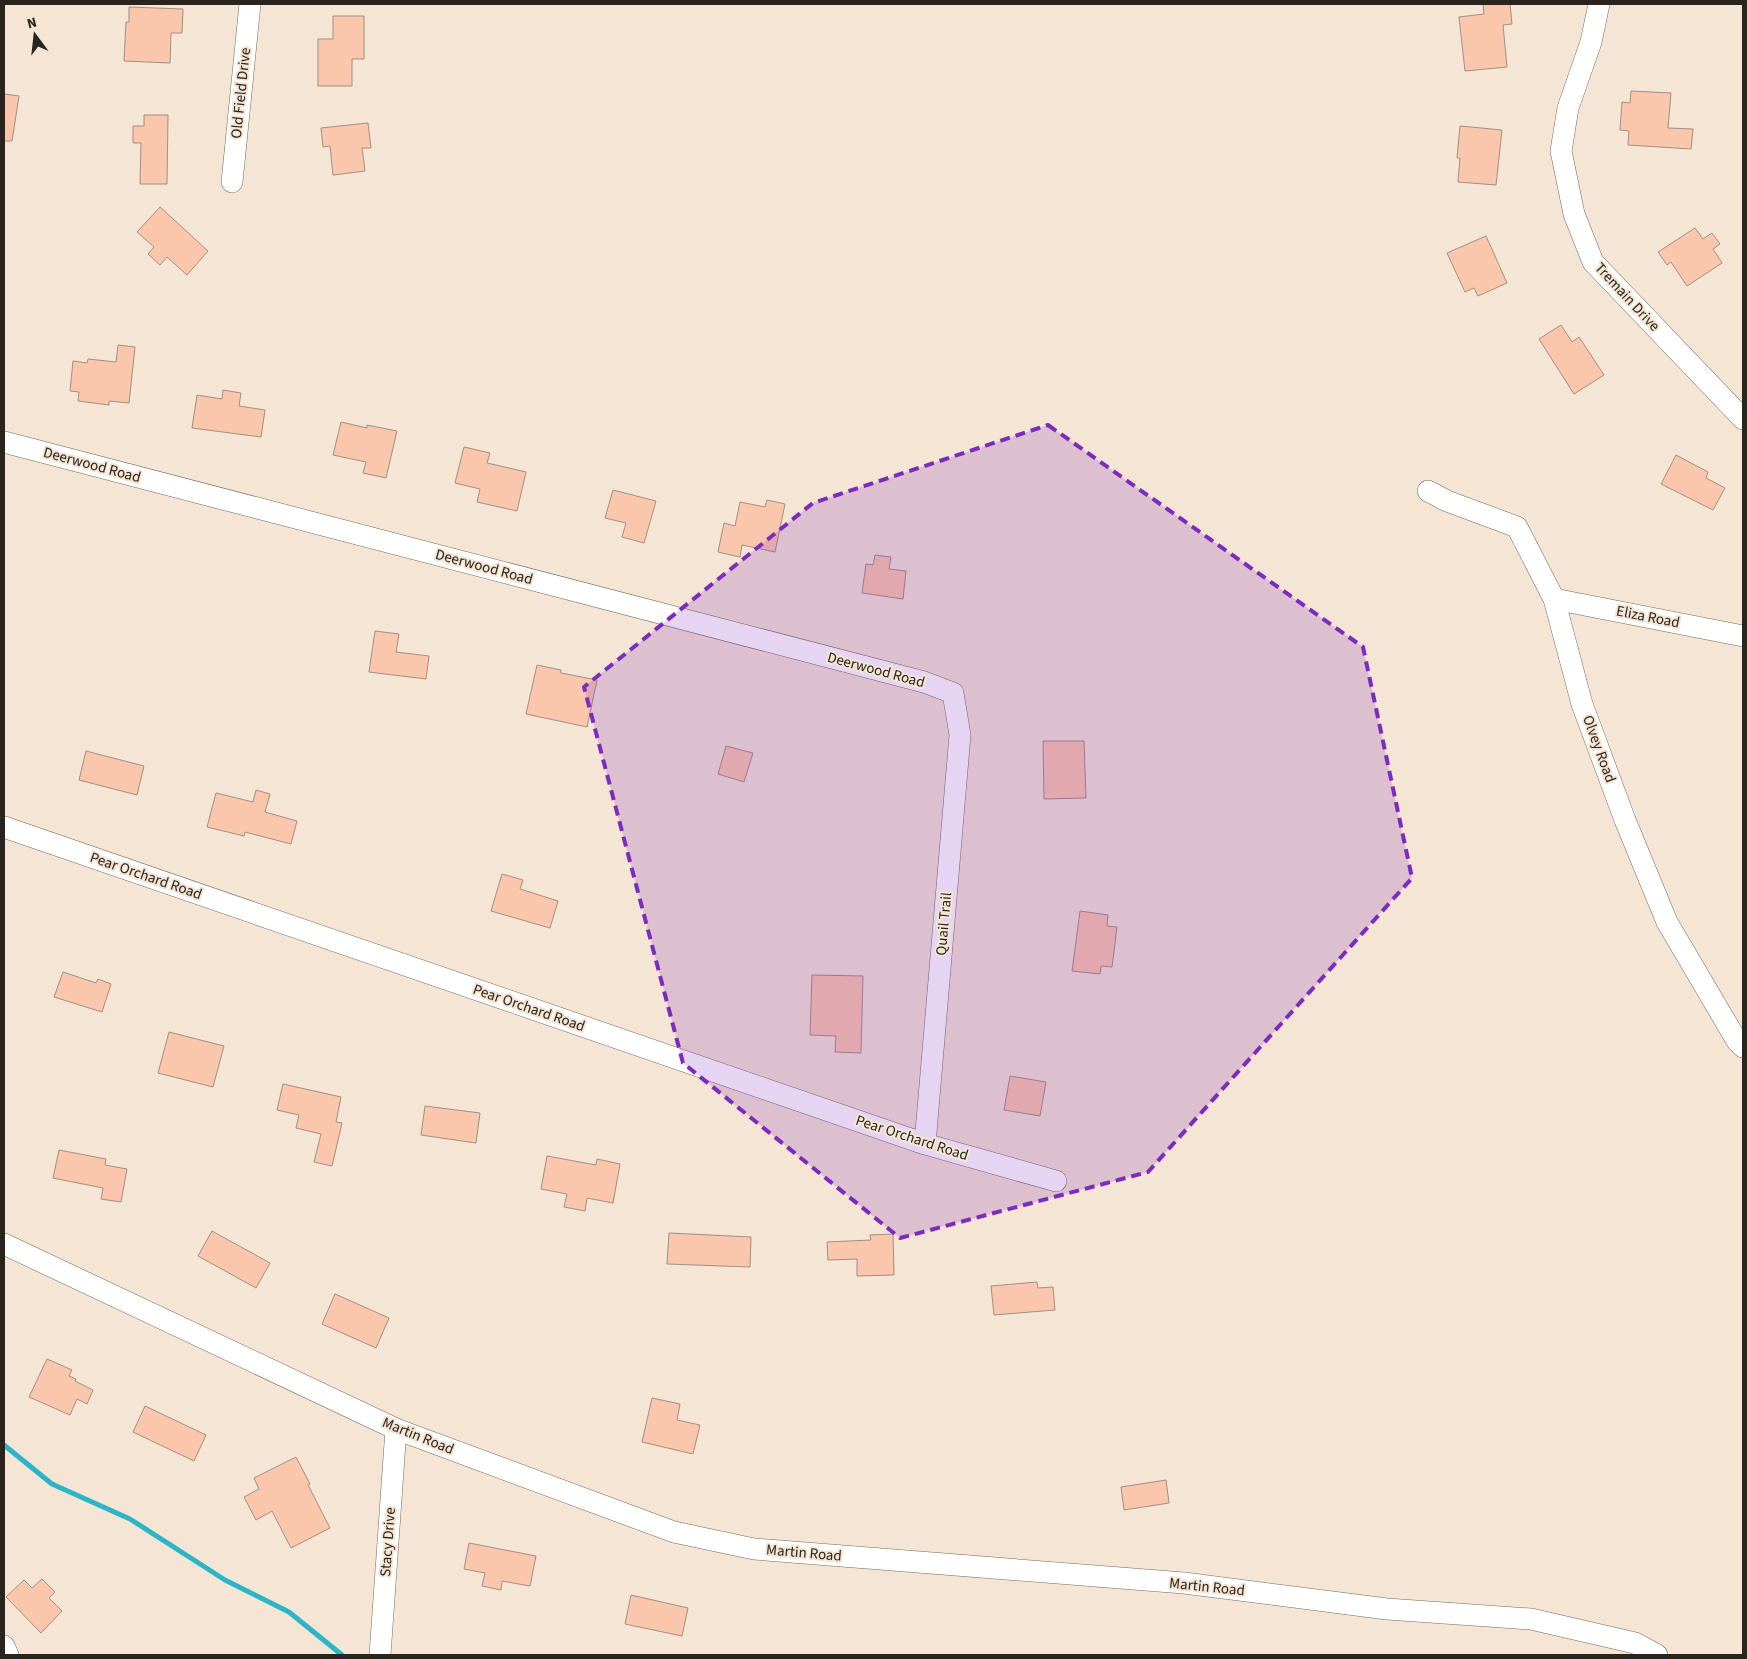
<svg xmlns="http://www.w3.org/2000/svg" width="1747" height="1659" viewBox="0 0 1747 1659" font-family="'Source Sans 3',sans-serif">
<style>
.lines{fill:none;stroke-linecap:round;stroke-linejoin:round}
.stream{stroke:#2cb5c6;stroke-width:5}
.building{fill:#fac7ad;stroke:#a38e84}
.minor-casing{stroke:#776a5a;stroke-width:22}
.minor{stroke:#fff;stroke-width:21}
.marked{fill:#7b2cbf;fill-opacity:0.2;stroke:#7b2cbf;stroke-width:4;stroke-dasharray:10 6;stroke-linejoin:round}
.labels{text-anchor:middle;dominant-baseline:central;stroke-width:4;stroke-linejoin:round;paint-order:stroke}
.street-label{font-size:15px;fill:#29241d;stroke:#f4e5d4}
</style>
<rect width="100%" height="100%" fill="#f4e5d4"/>
<g class="lines">
<path class="stream" d="M4,1445L52,1484L130,1519L225,1580L289,1612L342,1655"/>
</g>
<path class="building" d="M1483,4H1510L1512,24L1503,25L1507,67L1465,71L1459,17L1484,14Z
M129,7L183,9L182,33H171L170,63L124,61L126,22H129Z
M333,16H364V59H352V86H318V39H333Z
M1631,91L1671,93L1668,128L1693,129L1691,149L1628,145L1629,131L1620,130L1622,102L1630,103Z
M4,94L19,96L12,141H4Z
M144,115H168L167,184H140L141,143H133V126H144Z
M368,123L371,148H362L365,171L333,175L330,146L323,147L321,128Z
M1460,126L1502,130L1496,185L1458,182L1460,158H1457Z
M160,207L208,251L187,275L167,257L160,265L148,254L154,247L137,232Z
M1695,228L1703,239L1712,233L1720,244L1713,249L1722,263L1687,286L1671,262L1667,265L1658,252Z
M1486,236L1507,283L1478,296L1474,288L1465,292L1447,253Z
M1561,325L1572,342L1579,337L1604,375L1574,394L1539,339Z
M118,345L135,347L129,403L109,401V405L78,401L79,392L70,391L73,361L87,363L88,359L116,362Z
M223,390L241,393L239,406L265,410L261,437L192,428L197,395L222,399Z
M341,422L367,428V425L397,431L386,478L363,473L366,462L333,455Z
M464,447L490,453L487,463L526,472L517,511L477,502L480,489L455,483Z
M1676,455L1708,472L1706,478L1725,488L1713,510L1661,484Z
M613,490L656,501L644,543L622,537L626,523L605,518Z
M767,500L785,504L775,552L742,545L740,557L718,552L724,523L735,526L740,502L765,507Z
M875,555L891,557L889,569L906,571L903,599L862,593L866,564L873,565Z
M375,631L399,634L396,652L429,656L426,679L369,672Z
M537,665L561,670V673L597,680L587,727L526,714Z
M1043,741H1084L1086,798L1044,799Z
M726,746L753,753L744,782L718,774Z
M86,751L144,766L137,795L79,780Z
M256,790L270,794L265,812L297,821L291,844L245,832L244,836L207,827L216,793L253,802Z
M502,874L523,880L520,889L558,901L550,928L491,911Z
M1080,911L1108,915L1107,926L1117,927L1112,967L1101,966L1100,974L1072,971Z
M63,972L96,983L98,979L111,984L102,1012L54,997Z
M812,975L863,976L861,1053L835,1052L836,1036L810,1035Z
M169,1032L224,1046L213,1087L158,1073Z
M1010,1076L1046,1082L1040,1116L1004,1110Z
M283,1084L341,1097L336,1122L342,1123L332,1166L314,1162L321,1134L296,1128L299,1115L277,1110Z
M425,1106L480,1113L476,1143L421,1135Z
M59,1150L106,1159L105,1165L127,1169L121,1202L101,1199L103,1188L53,1178Z
M547,1156L596,1165L597,1159L620,1164L613,1203L587,1198L585,1211L564,1207L567,1194L541,1189Z
M212,1231L270,1263L256,1288L198,1256Z
M669,1233L751,1237L750,1267L667,1264Z
M893,1234L894,1275L857,1276V1259L828,1260L827,1242L871,1240L870,1235Z
M1037,1282L1038,1288L1053,1287L1055,1310L994,1315L991,1286Z
M335,1294L389,1318L376,1348L322,1324Z
M47,1359L72,1370L69,1376L76,1379L75,1381L93,1390L87,1404L77,1399L70,1415L29,1397Z
M652,1398L680,1404L677,1420L700,1425L693,1454L642,1442Z
M145,1406L206,1435L194,1461L133,1432Z
M296,1457L310,1484L308,1485L330,1528L291,1548L272,1511L256,1520L244,1497L259,1489L254,1478Z
M1166,1480L1169,1503L1124,1510L1121,1487Z
M469,1543L536,1556L530,1586L502,1581L501,1590L482,1586L485,1573L464,1569Z
M42,1579L55,1592L49,1598L62,1611L41,1633L6,1597L24,1580L32,1588Z
M631,1595L688,1608L682,1636L625,1624Z"/>
<g class="lines">
<defs>
<path id="minor" d="M1599,4L1591,42L1568,108L1561,151L1574,214L1593,262L1743,419
M232,182L250,4
M4,442L924,682L953,693L960,735L925,1144
M1428,491L1447,501L1517,527L1554,599L1582,704L1625,820L1667,922L1737,1041L1743,1047
M1554,599L1743,636
M4,827L925,1144L1056,1181
M4,1244L396,1429L674,1532L754,1549L1184,1583L1387,1609L1531,1619L1635,1643L1657,1655
M4,1646L8,1655
M380,1655L396,1429"/>
</defs>
<use href="#minor" class="minor-casing"/>
<use href="#minor" class="minor"/>
</g>
<path class="marked" d="M1048,425L1363,647L1412,878L1148,1172L900,1238L683,1063L584,687L813,503Z"/>
<g class="labels">
<g class="street-label">
<text transform="translate(241 93) rotate(-84)">Old Field Drive</text>
<text transform="translate(1627 297) rotate(47)">Tremain Drive</text>
<text transform="translate(92 465) rotate(15)">Deerwood Road</text>
<text transform="translate(484 567) rotate(15)">Deerwood Road</text>
<text transform="translate(1648 617) rotate(11)">Eliza Road</text>
<text transform="translate(876 670) rotate(15)">Deerwood Road</text>
<text transform="translate(1599 749) rotate(70)">Olvey Road</text>
<text transform="translate(146 876) rotate(19)">Pear Orchard Road</text>
<text transform="translate(944 924) rotate(-85)">Quail Trail</text>
<text transform="translate(529 1008) rotate(19)">Pear Orchard Road</text>
<text transform="translate(912 1138) rotate(18)">Pear Orchard Road</text>
<text transform="translate(418 1436) rotate(22)">Martin Road</text>
<text transform="translate(388 1542) rotate(-86)">Stacy Drive</text>
<text transform="translate(804 1553) rotate(5)">Martin Road</text>
<text transform="translate(1207 1587) rotate(6)">Martin Road</text>
</g>
</g>
<rect width="1747" height="1659" fill="none" stroke="#29241d" stroke-width="10"/>
<g transform="translate(35 35) rotate(345)" stroke="#f4e5d4" stroke-width="4" paint-order="stroke">
<path d="M0-4L9 19L0 12L-9 19Z" fill="#29241d"/>
<text y="-8" font-size="14" font-weight="bold" text-anchor="middle" fill="#29241d">N</text>
</g>
</svg>
